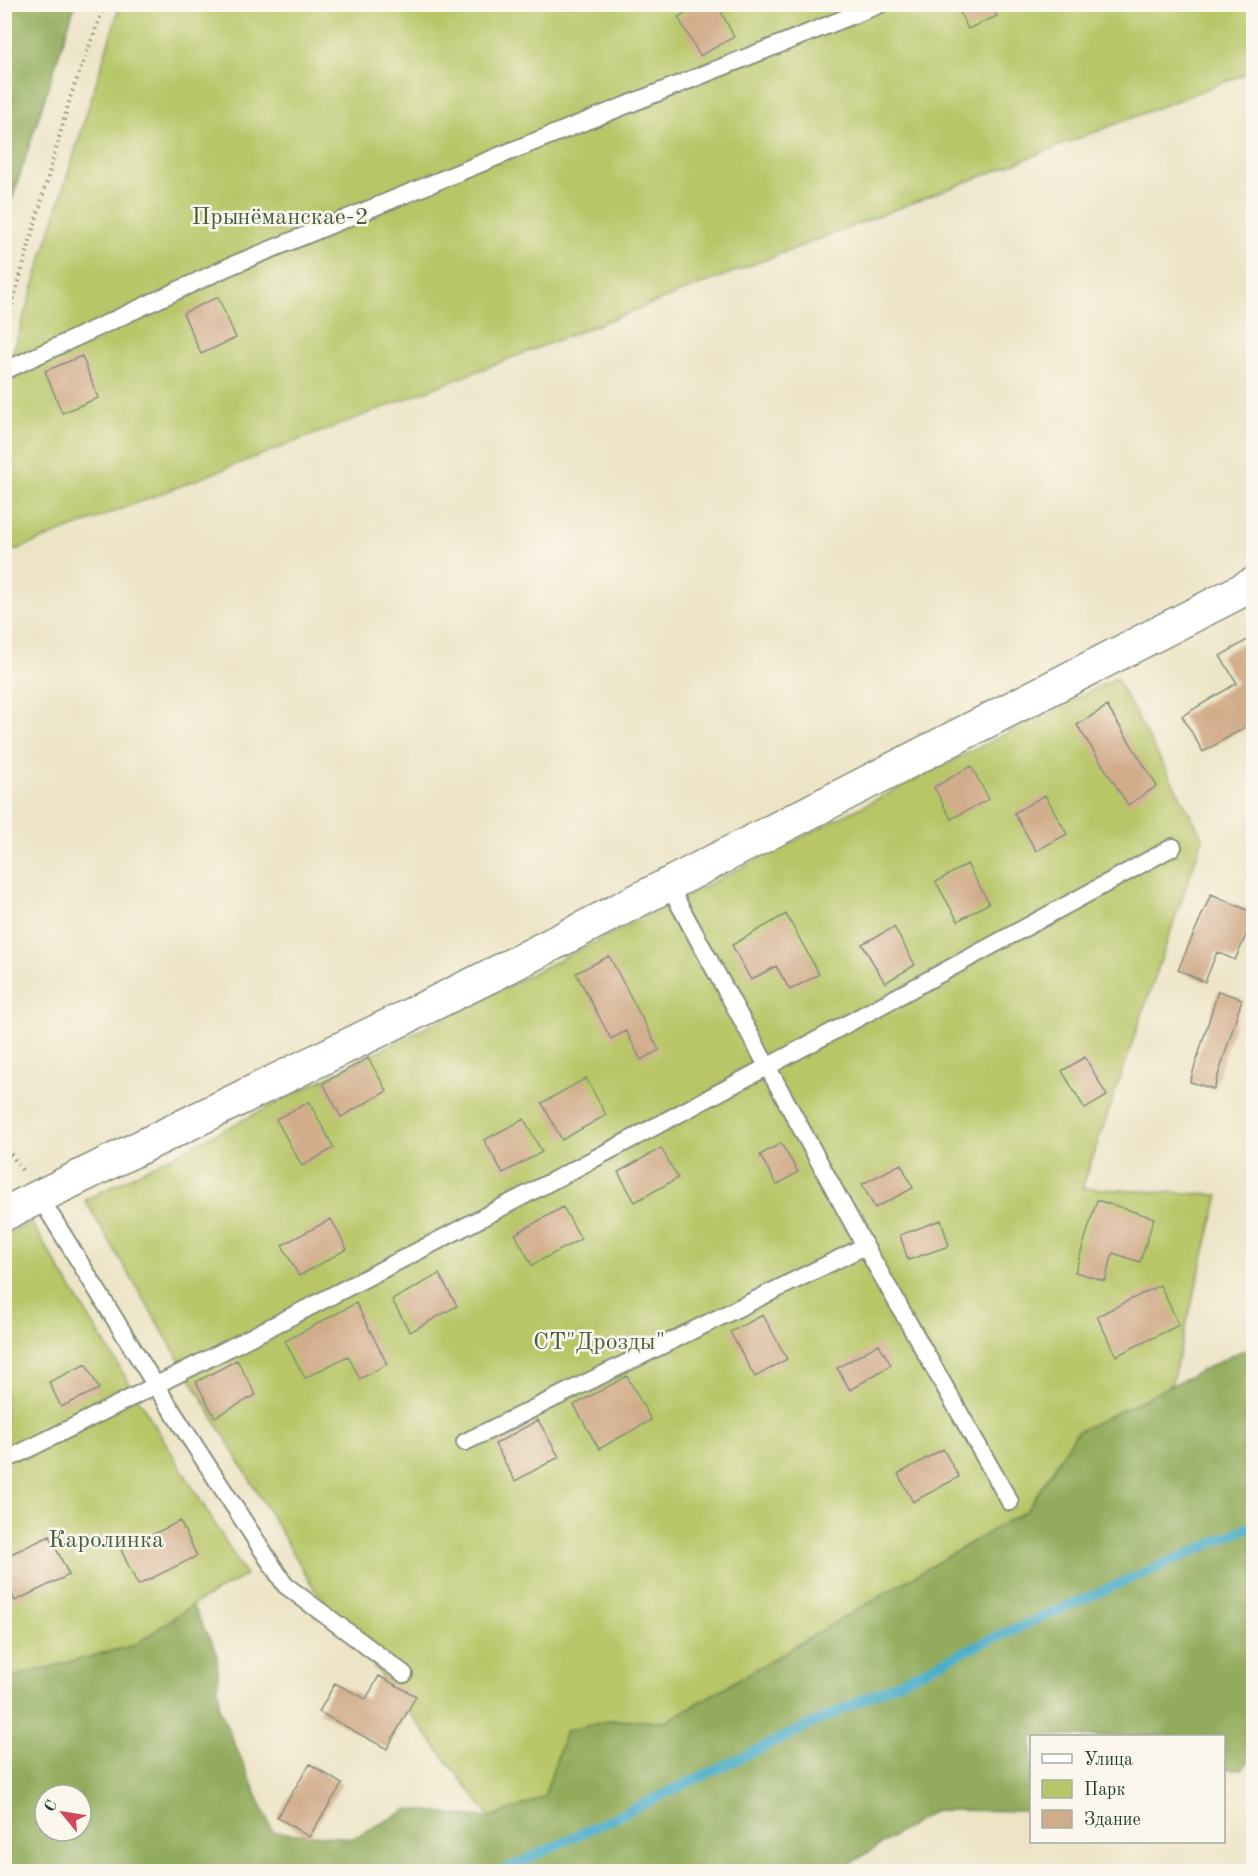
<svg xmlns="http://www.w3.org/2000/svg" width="1258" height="1876" viewBox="0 0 1258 1876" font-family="'Old Standard TT',serif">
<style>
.green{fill:#b8c668;stroke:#6c824e;stroke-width:1.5}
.forest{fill:#92ab5c;stroke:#587448;stroke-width:1.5;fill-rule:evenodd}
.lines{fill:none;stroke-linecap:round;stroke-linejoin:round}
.stream{stroke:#48acc7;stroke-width:10}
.building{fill:#d1ac8a}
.service-casing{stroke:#86907d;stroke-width:20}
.minor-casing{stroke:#86907d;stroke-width:36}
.path{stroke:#86907d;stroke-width:4;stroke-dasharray:1.5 4.5;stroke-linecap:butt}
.service{stroke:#fff;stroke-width:16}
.minor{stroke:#fff;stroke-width:33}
.labels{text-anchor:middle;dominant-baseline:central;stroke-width:5;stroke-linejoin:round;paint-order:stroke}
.park-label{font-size:24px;fill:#455f41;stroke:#fbf7ec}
</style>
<rect width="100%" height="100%" fill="#fbf7ec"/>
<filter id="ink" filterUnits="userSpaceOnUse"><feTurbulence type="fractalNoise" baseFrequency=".0167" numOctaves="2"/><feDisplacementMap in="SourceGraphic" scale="12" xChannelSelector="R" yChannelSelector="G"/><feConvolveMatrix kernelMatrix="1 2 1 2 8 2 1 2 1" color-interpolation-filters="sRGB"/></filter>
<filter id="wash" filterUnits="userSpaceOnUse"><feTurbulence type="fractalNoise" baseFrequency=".008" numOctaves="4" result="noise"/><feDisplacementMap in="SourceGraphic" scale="24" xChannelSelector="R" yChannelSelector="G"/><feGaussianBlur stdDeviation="1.35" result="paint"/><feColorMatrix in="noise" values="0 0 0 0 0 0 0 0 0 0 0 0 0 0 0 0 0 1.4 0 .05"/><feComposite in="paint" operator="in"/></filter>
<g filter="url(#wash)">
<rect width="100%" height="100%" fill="#ede4c6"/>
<path class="green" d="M120,5H1253V71L5,554V378Z
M1116,678L1203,838L1082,1188L1219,1195L1171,1386L1077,1432L1027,1510L666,1722L613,1720L566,1731L544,1797L491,1818L315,1590L85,1200Z
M31,1222L246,1575L192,1605L135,1645L5,1679V1235Z"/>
<path class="forest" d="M5,4L75,5L5,221L4,5Z
M1253,1350L1254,1755L1242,1769H1224V1736H1032L1031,1811L935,1810L839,1871H5L4,1679L135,1645L192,1605L217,1653L219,1708L273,1832L353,1838L409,1809L491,1818L544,1797L566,1731L613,1720L666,1722L1027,1510L1077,1432L1241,1351ZM45,1795H81V1831H45Z"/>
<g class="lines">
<path class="stream" d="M500,1872L978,1645L1254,1525"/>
</g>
<g id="blocks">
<path class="building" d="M700,4H717L734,37L700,56L678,17Z
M956,4H991L997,16L968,29Z
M218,297L236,338L201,354L183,313Z
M82,356L98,398L62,413L45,371Z
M1254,636V722L1203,752L1182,716L1237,683L1220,656Z
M1107,706L1157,786L1128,805L1077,725Z
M971,766L989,799L951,819L934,787Z
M1045,795L1067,834L1036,851L1014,813Z
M967,864L989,903L958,921L936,882Z
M1211,894L1254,913V917L1235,960L1217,952L1205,982L1178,970Z
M786,914L819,974L790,990L776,966L751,980L732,945Z
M894,927L915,965L885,983L862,944Z
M609,956L659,1050L641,1060L626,1031L611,1039L576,973Z
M1218,991L1242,999L1214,1089L1190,1082Z
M1085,1057L1107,1096L1085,1109L1062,1071Z
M368,1058L387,1091L341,1117L323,1083Z
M586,1078L606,1115L562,1140L542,1103Z
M309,1102L334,1148L302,1166L276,1119Z
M524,1119L542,1152L503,1173L484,1140Z
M781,1143L798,1172L777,1185L760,1155Z
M661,1148L678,1178L635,1202L618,1172Z
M901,1164L913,1188L875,1208L862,1184Z
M1097,1200L1154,1218L1140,1262L1113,1253L1105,1281L1075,1272Z
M563,1207L581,1239L532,1265L515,1234Z
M331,1219L347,1249L299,1276L282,1245Z
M941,1220L949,1246L908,1260L900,1235Z
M439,1274L457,1306L410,1332L392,1300Z
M1160,1285L1179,1325L1116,1356L1097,1316Z
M356,1303L387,1364L360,1379L348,1356L305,1378L285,1341Z
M763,1315L787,1359L755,1377L730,1332Z
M879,1344L891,1365L850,1390L837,1368Z
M237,1360L256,1395L215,1417L196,1382Z
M86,1364L99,1389L61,1407L49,1382Z
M627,1376L651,1420L599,1449L574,1405Z
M538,1420L559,1457L515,1481L495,1444Z
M943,1449L959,1477L913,1502L898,1474Z
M180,1521L197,1556L138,1585L121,1550Z
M50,1536L69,1575L15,1601L4,1578V1557Z
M379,1676L416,1696L387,1749L319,1712L335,1683L366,1699Z
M310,1764L342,1784L309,1837L277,1817Z"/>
</g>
</g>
<g filter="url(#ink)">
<use href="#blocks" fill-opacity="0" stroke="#86907d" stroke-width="1.5"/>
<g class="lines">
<defs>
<path id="service" d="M4,371L228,267L521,147L881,4
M668,884L865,1246L1010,1502
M39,1196L156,1386L285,1585L404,1674
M465,1442L865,1246
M4,1461C399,1266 787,1058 1173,847"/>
<path id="minor" d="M4,1214L496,973L1254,584"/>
</defs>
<use href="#service" class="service-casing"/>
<use href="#minor" class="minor-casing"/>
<path class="path" d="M4,334L71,95L105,4
M4,1144L22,1170"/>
<use href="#service" class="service"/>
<use href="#minor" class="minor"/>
</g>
</g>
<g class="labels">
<g class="park-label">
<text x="280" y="218">Прынёманскае-2</text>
<text x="599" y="1343">СТ"Дрозды"</text>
<text x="106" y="1541">Каролинка</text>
</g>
</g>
<rect width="1258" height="1876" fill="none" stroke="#fbf7ec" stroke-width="24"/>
<rect x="1030" y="1735" width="195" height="108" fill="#fbf7ec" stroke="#a3ada2" stroke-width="1.5"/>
<rect x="1042" y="1754" width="30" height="9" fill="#ffffff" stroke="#a3ada2" stroke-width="1.5"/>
<text x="1084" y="1765" font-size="18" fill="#1f3d34">Улица</text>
<rect x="1042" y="1780" width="30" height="18" fill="#b8c668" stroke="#a3ada2" stroke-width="1.5"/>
<text x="1084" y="1795" font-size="18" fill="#1f3d34">Парк</text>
<rect x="1042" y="1810" width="30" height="18" fill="#d1ac8a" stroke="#a3ada2" stroke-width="1.5"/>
<text x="1084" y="1825" font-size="18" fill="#1f3d34">Здание</text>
<g transform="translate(63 1813) rotate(300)"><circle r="28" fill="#fbf7ec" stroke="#a3ada2" stroke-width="1.5"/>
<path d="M0-4.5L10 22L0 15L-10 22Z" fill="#d1495b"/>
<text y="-9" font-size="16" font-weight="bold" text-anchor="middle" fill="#1f3d34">С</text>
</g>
</svg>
